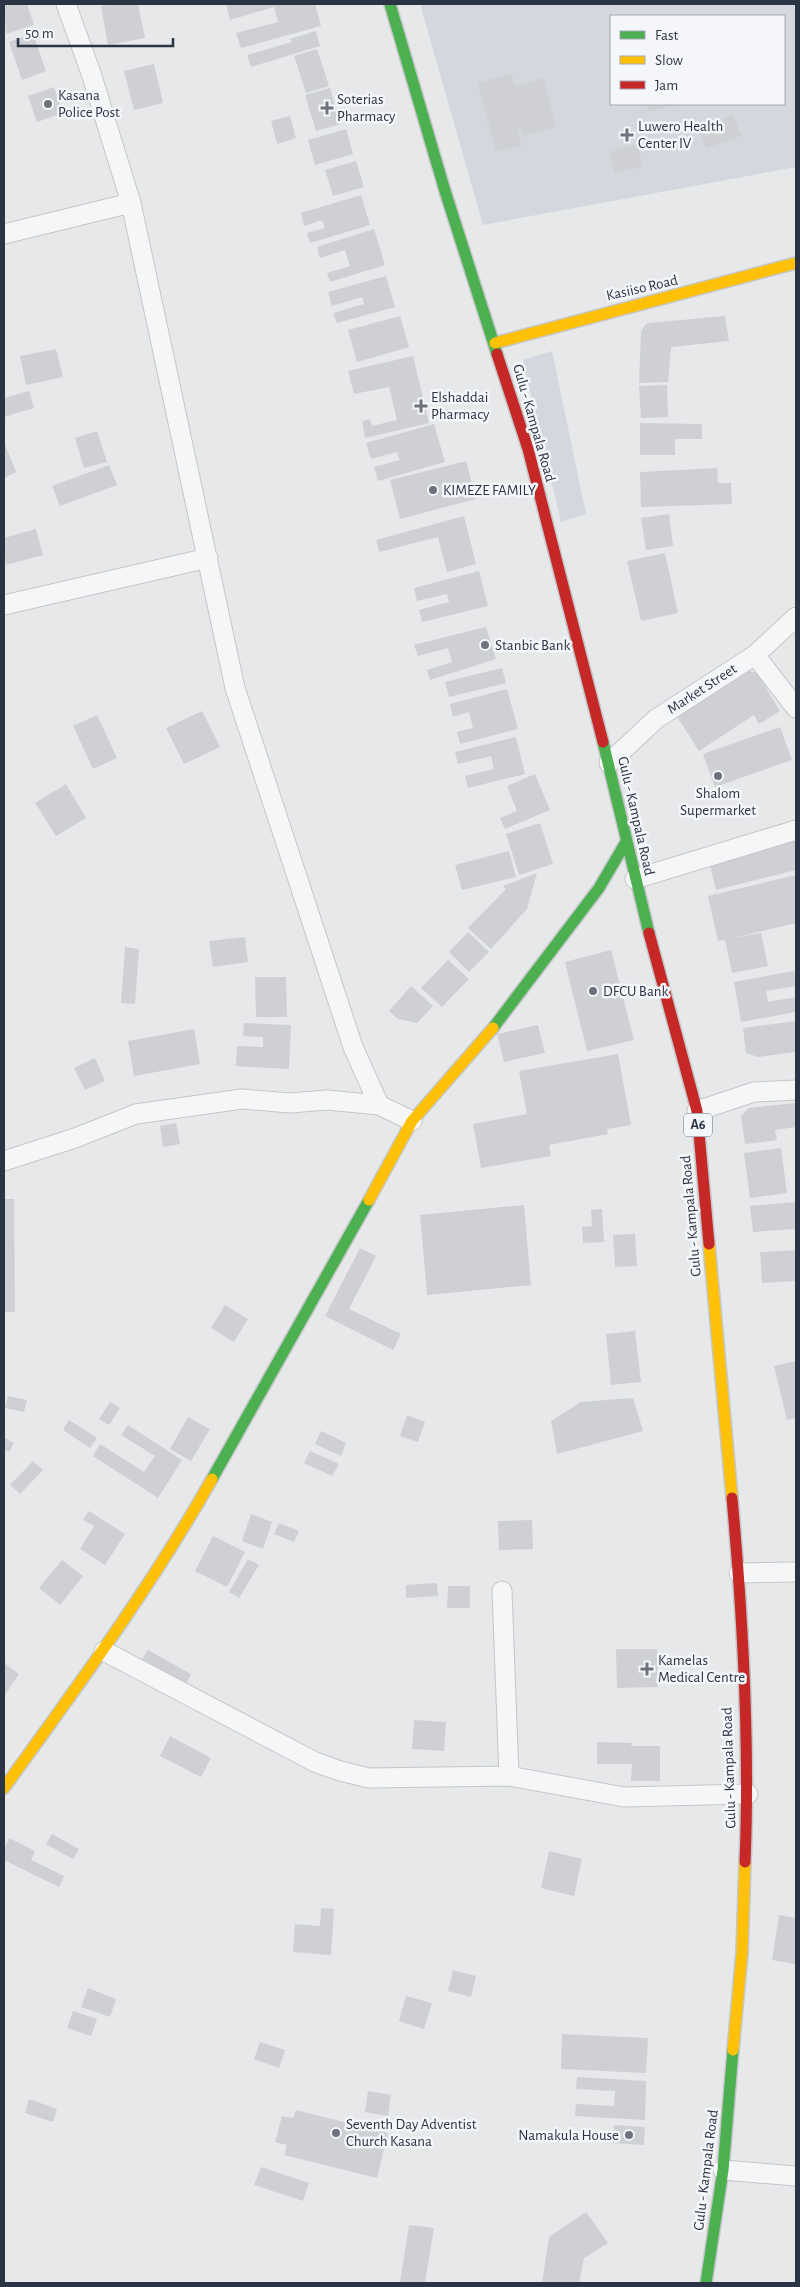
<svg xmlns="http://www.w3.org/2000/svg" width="800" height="2287" viewBox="0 0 800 2287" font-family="'Alegreya Sans',sans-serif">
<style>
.built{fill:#d4d7dd;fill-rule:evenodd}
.building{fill:#ced0d3}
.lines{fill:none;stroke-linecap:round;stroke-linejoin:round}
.street-casing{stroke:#c4c6c8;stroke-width:21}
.fast-casing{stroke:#c4c6c8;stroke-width:14}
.slow-casing{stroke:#c4c6c8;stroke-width:14}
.jam-casing{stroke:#c4c6c8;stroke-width:14}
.street{stroke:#f5f6f7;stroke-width:19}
.fast{stroke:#4caf50;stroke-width:11}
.slow{stroke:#ffc107;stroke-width:11}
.jam{stroke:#c62828;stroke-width:11}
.poi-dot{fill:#6c737f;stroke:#f4f6f9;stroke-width:2}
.labels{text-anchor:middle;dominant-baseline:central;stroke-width:5;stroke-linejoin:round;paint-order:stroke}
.shield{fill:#f4f6f9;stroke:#676e7b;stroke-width:1}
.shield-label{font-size:14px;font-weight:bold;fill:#2b3445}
.poi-label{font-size:15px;fill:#2b3445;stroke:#f4f6f9;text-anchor:start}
.street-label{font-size:15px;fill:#2b3445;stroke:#f4f6f9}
</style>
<rect width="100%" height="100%" fill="#e6e8ea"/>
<path class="built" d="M420,4H796V167L483,225ZM611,16H784V104H611Z
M552,351L586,514L561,522L523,360Z"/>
<path class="building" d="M4,4H27L34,25L6,34Z
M112,4H138L145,38L108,45L101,6Z
M226,4H315L321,26L241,48L236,33L278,22L274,7L230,20Z
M316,31L320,46L251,67L247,55L292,42L290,39Z
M33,33L46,71L22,80L9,42Z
M317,49L329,86L306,93L294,56Z
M154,64L163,103L134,110L124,71Z
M511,74L515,86L543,78L556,127L523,136L521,129L517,130L521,145L496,152L478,83Z
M54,87L63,113L37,122L28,96Z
M330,88L341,124L316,131L305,95Z
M646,104H677L649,112Z
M733,115L741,136L706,148L698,127Z
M290,116L296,138L277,144L271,121Z
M346,129L353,154L315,165L308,140Z
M637,144L643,166L615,173L609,152Z
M356,161L364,187L333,196L325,170Z
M361,195L370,225L310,243L307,233L325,228L322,220L304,226L301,213Z
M374,229L385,265L330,282L327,273L350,266L345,250L320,258L317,247Z
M386,276L395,307L337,323L333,313L364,304L362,297L332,306L328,292Z
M400,316L409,347L357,362L348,330Z
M725,316L729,341L671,347L668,382L639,383L641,332L645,325L649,323Z
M56,349L63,377L26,385L20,356Z
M413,356L429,423L365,438L362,421L370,419L372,426L397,420L389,387L354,394L348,371Z
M667,385L668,417L641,418L639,386Z
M29,391L34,408L4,417V398Z
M640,423L702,424V439H675V455H640Z
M434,424L445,462L378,481L374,467L400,460L397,452L371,459L366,443Z
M97,431L107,462L84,468L75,438Z
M4,442L16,472L4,478Z
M466,461L476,499L400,519L390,480Z
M109,465L117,485L60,506L52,486Z
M717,468L718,483H731L732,504L641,507L640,472Z
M669,514L673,546L646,550L641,518Z
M464,516L476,564L447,572L438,537L379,552L376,540Z
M36,529L43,555L6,565L4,538Z
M665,553L678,613L641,621L627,561Z
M479,571L488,606L422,622L419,610L449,602L447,594L417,601L414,588Z
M486,627L496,659L430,680L427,670L452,662L448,648L418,656L414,645Z
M502,668L506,683L449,697L445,682Z
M749,671L757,673L780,711L759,724L754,715L699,751L676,715Z
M507,689L518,729L460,744L457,732L473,728L469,712L453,717L450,704Z
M202,711L220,747L184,764L166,728Z
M97,715L117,758L93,769L73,726Z
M780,727L792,760L715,787L703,754Z
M516,737L525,774L468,788L465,776L494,769L491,756L458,764L455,752Z
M535,774L550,810L505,829L500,818L517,811L507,786Z
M66,784L86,818L56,836L35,803Z
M540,823L553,864L519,875L506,834Z
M796,839V870L716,890L709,861Z
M509,851L516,877L462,890L455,865Z
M537,873L527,909L491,949L468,928L506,889L503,886Z
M796,875V923L729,939L761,933L768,966L732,973L725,940L718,941L708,896Z
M468,932L489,952L469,972L449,952Z
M245,937L248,962L213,967L209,941Z
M125,947L139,949L135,1004L121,1003Z
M611,950L634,1040L587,1051L565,962Z
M448,960L469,979L442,1007L421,988Z
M794,971L796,986L766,991L768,1002L796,997V1012L741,1022L734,982Z
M255,977H286L287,1017H256Z
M411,986L433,1006L417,1023L398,1019L389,1011Z
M796,1021V1052L758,1057L746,1053L743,1028Z
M244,1023L291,1025L289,1069L236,1066L237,1046L263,1047V1037L243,1036Z
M538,1025L545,1053L504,1062L497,1034Z
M194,1029L200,1064L134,1076L128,1041Z
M618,1054L631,1125L607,1129L608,1134L549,1145L551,1156L481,1168L473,1124L527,1114L519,1071Z
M95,1058L105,1081L85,1090L74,1068Z
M796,1103V1127L775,1130L777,1140L745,1144L741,1116L749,1108Z
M176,1123L180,1144L163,1147L160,1126Z
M781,1148L787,1193L750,1198L744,1153Z
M4,1199H14L15,1312H4Z
M796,1202V1229L753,1232L750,1206Z
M524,1205L531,1285L427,1295L420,1215Z
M602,1209L604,1242L583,1243L582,1227L592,1226L591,1210Z
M635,1234L637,1266L615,1267L613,1235Z
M360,1248L376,1256L349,1309L401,1334L393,1350L325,1316Z
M796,1250V1281L762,1283L760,1252Z
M225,1305L248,1319L234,1342L211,1328Z
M635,1331L641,1382L611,1385L606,1334Z
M796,1361V1418L787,1420L774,1366Z
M8,1396L27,1400L24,1412L5,1408Z
M633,1398L643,1431L557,1454L551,1421L581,1402Z
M110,1402L120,1408L109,1425L99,1419Z
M407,1415L425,1422L418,1442L400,1436Z
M188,1417L210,1429L191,1461L170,1449Z
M69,1420L97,1438L90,1448L63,1430Z
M128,1425L182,1460L158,1498L93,1456L100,1444L144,1472L155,1456L121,1435Z
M321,1431L346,1443L341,1456L315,1444Z
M4,1437L14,1443L9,1452L4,1450Z
M310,1451L339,1464L332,1476L304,1463Z
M33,1461L43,1470L20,1494L10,1485Z
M89,1511L125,1534L105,1565L80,1549L94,1526L83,1520Z
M251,1514L272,1522L263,1549L242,1541Z
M532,1520L533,1549L499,1550L498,1521Z
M279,1523L299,1531L294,1542L274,1534Z
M213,1536L245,1552L227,1587L195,1571Z
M248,1559L259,1565L239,1598L229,1592Z
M62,1560L83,1576L60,1605L39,1588Z
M437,1583L438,1596L406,1598V1585Z
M448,1586H470V1608H447Z
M616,1649H657L658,1687L617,1688Z
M148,1650L191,1674L186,1684L142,1659Z
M4,1663L19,1674L4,1696Z
M414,1720L446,1722L444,1751L412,1749Z
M170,1736L211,1758L201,1777L160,1756Z
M597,1742L632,1743L631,1746H660V1781H631L632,1764H597Z
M52,1834L79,1849L73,1859L46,1844Z
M9,1838L35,1851L31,1860L64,1876L59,1887L4,1860V1849Z
M549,1851L582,1859L574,1896L541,1888Z
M321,1908L334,1909L331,1955L293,1952L295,1924L320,1926Z
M779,1915L796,1918L795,1964L772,1960Z
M453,1970L476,1976L471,1997L448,1991Z
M88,1988L116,1999L110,2017L81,2007Z
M406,1996L432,2003L424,2029L399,2021Z
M73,2011L97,2019L91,2036L67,2028Z
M562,2034L648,2038L646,2073L561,2069Z
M260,2042L285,2050L279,2068L254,2059Z
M577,2077L646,2081L645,2120L575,2116L576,2104L614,2106L615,2091L576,2089Z
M368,2091L391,2095L388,2116L365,2112Z
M29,2099L57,2109L53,2122L25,2113Z
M296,2110L388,2133L377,2178L284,2155L287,2145L275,2142L282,2116L293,2118Z
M614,2125L645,2127L644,2145L613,2143Z
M261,2167L309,2183L303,2201L254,2185Z
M586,2212L608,2243L584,2258L579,2283H542L549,2237Z
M409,2225L434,2228L425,2283H400Z"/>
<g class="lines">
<defs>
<path id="street" d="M66,4L91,73L131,203L235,688L353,1047L379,1105
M4,234L131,203
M4,605L208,558
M755,655L796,708
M609,763L656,719L755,655L796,617
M635,879L796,830
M697,1111L754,1092L796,1090
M4,1161L75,1138L136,1114L242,1099L290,1103L327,1100L379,1105L412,1121
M739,1573L796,1572
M502,1591L509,1776
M104,1651L315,1762L340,1771L369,1778L509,1776L624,1797L748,1794
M723,2170L796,2176"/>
<path id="fast" d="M390,4L445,191L497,354
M603,742L649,933
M493,1028L599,888L626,842
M212,1479L369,1200
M706,2283L723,2170L733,2050"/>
<path id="slow" d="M495,343L796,263
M369,1200L412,1121L493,1028
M709,1244L732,1498
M4,1788C77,1687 151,1587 212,1479
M733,2050L742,1953L745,1862"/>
<path id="jam" d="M497,354L528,449L603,742
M649,933L697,1111L709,1244
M732,1498C743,1619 750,1741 745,1862"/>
</defs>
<use href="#street" class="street-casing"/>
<use href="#fast" class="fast-casing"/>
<use href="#slow" class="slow-casing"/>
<use href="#jam" class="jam-casing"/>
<use href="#street" class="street"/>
<use href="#fast" class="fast"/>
<use href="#slow" class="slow"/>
<use href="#jam" class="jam"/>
</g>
<g class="poi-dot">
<circle cx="48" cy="104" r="5"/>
<path d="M324.5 100.5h5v5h5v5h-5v5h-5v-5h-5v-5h5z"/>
<path d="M624.5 127.5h5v5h5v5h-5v5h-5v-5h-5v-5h5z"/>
<path d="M418.5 398.5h5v5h5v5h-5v5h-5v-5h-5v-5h5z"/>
<circle cx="433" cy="490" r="5"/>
<circle cx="485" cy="645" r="5"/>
<circle cx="718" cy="776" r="5"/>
<circle cx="593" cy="991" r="5"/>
<path d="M644.5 1661.5h5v5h5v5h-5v5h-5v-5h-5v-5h5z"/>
<circle cx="336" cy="2133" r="5"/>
<circle cx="629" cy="2135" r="5"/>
</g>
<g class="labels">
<rect class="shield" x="684" y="1113.5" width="28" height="23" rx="4"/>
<g class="shield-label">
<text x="698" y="1125">A6</text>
</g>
<g class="poi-label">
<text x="58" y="95">Kasana<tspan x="58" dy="17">Police Post</tspan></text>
<text x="337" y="99">Soterias<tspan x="337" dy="17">Pharmacy</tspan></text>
<text x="638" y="126">Luwero Health<tspan x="638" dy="17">Center IV</tspan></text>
<text x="431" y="397">Elshaddai<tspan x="431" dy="17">Pharmacy</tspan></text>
<text x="443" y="490">KIMEZE FAMILY</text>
<text x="495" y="645">Stanbic Bank</text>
<text x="718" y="793" text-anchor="middle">Shalom<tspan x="718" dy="17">Supermarket</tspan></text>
<text x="603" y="991">DFCU Bank</text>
<text x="658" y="1660">Kamelas<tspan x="658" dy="17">Medical Centre</tspan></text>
<text x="346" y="2124">Seventh Day Adventist<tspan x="346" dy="17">Church Kasana</tspan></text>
<text x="619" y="2135" text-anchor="end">Namakula House</text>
</g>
<g class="street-label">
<text transform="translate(642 288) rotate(-13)">Kasiiso Road</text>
<text transform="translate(534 423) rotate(74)">Gulu - Kampala Road</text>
<text transform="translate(702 689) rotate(-33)">Market Street</text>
<text transform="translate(636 816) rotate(77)">Gulu - Kampala Road</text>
<text transform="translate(691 1216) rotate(-95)">Gulu - Kampala Road</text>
<text transform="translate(729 1768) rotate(-92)">Gulu - Kampala Road</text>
<text transform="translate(706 2170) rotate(-83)">Gulu - Kampala Road</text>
</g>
</g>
<rect width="800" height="2287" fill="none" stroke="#2b3445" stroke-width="10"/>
<rect x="610" y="15" width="175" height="90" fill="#f4f6f9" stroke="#a4a8b1"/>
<rect x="620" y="31" width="25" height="8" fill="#4caf50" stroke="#a4a8b1"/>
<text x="655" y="40" font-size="15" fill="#2b3445">Fast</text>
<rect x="620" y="56" width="25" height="8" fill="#ffc107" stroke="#a4a8b1"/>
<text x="655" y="65" font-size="15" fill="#2b3445">Slow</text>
<rect x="620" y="81" width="25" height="8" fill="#c62828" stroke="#a4a8b1"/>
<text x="655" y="90" font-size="15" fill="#2b3445">Jam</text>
<path d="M18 38v8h155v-8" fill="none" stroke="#2b3445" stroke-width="2.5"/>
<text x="25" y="38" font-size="15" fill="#2b3445" stroke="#f4f6f9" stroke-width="4" paint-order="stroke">50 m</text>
</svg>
